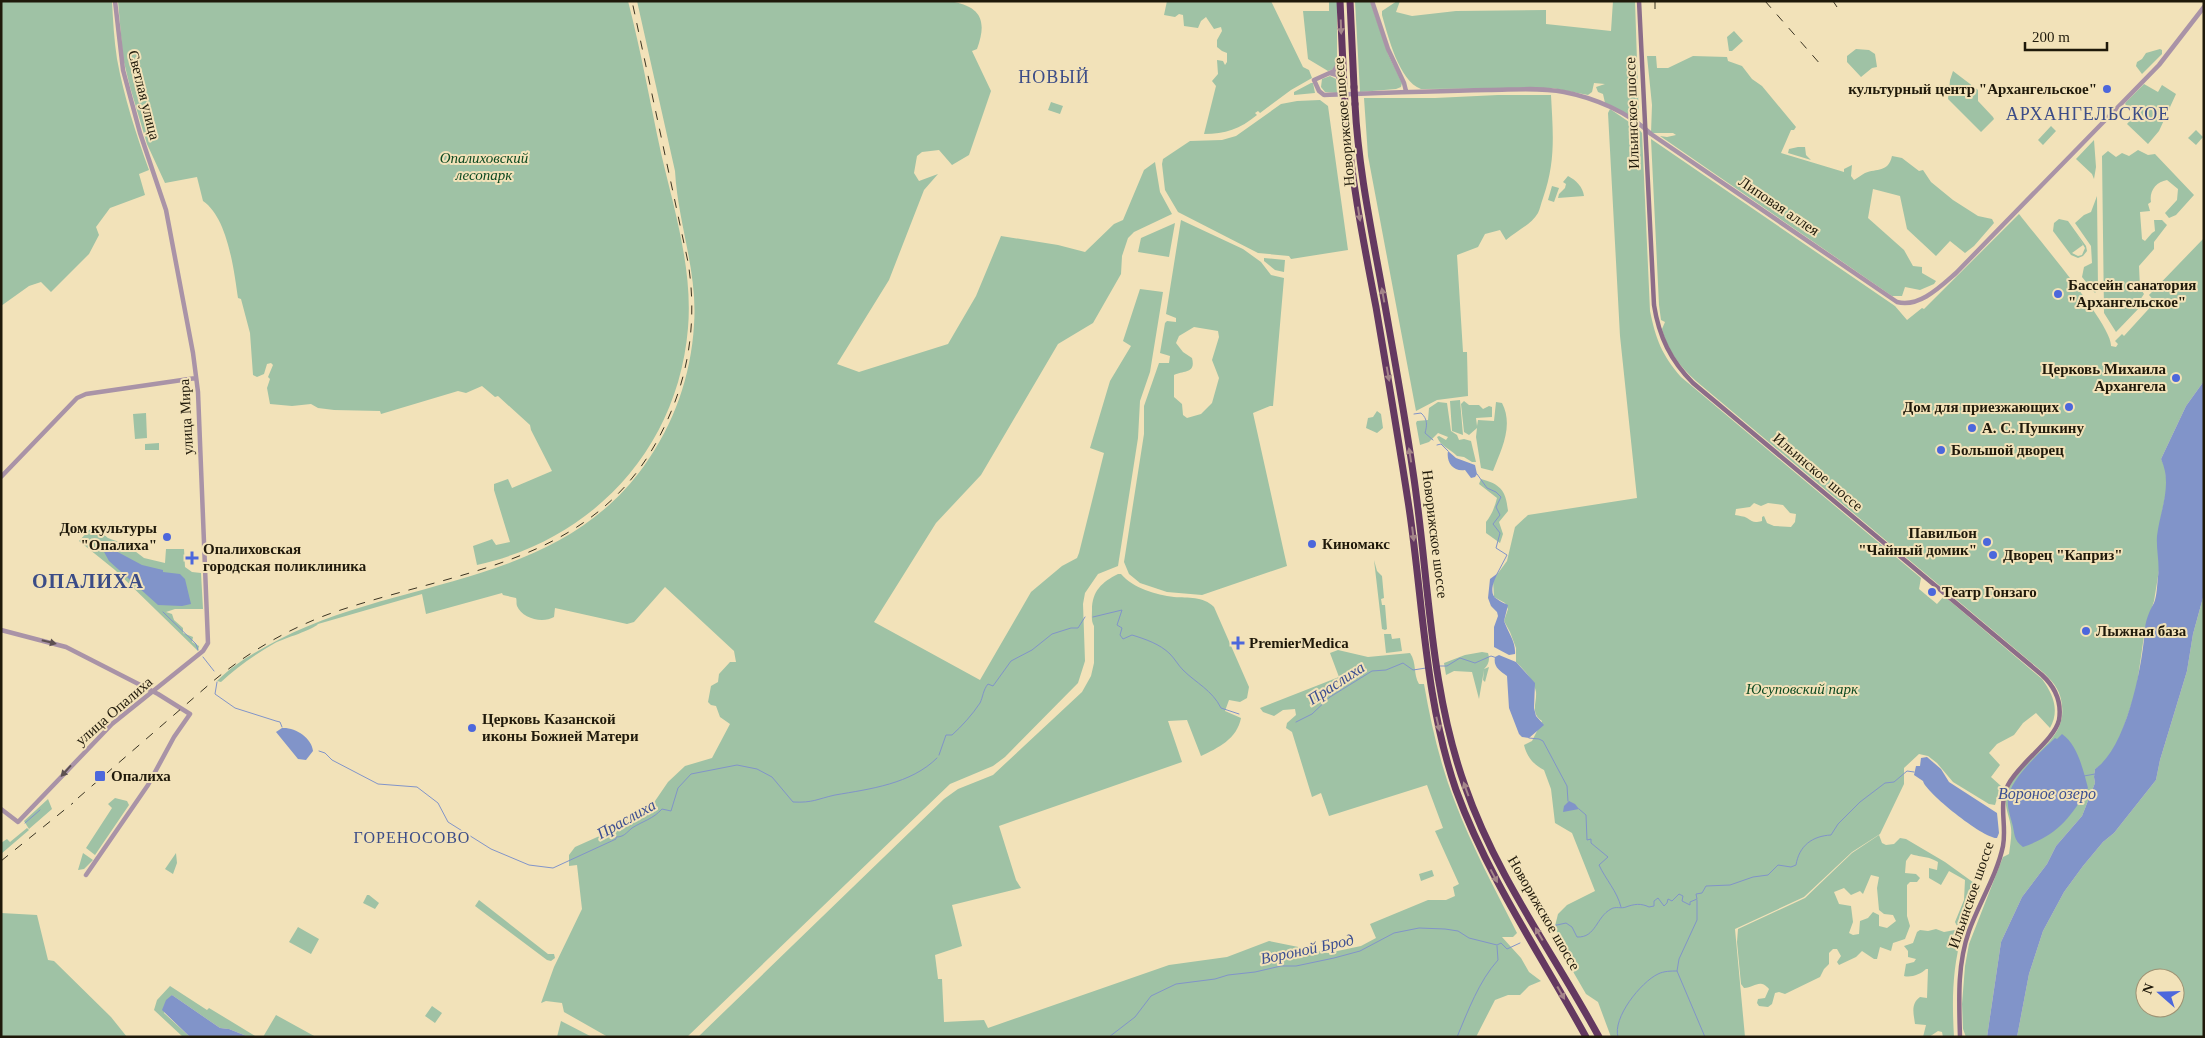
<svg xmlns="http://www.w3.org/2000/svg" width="2205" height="1038" viewBox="0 0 2205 1038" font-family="Georgia,serif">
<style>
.green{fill:#9fc2a5;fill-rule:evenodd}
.water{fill:#8194c9}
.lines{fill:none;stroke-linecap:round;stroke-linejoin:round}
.stream{stroke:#8194c9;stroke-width:1}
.tertiary{stroke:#a993a7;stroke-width:4.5}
.secondary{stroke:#8c6d89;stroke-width:4.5}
.motorway{stroke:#643961;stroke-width:7}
.rail{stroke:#3b3422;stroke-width:1;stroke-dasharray:9 9;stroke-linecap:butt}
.motorway-bridge{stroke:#643961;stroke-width:7}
.oneway{fill:#a48589}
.oneway2{fill:#5d5051}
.poi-dot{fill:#4c67dc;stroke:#f2e2b9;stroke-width:2}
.labels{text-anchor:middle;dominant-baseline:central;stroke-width:4;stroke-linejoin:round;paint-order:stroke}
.poi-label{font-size:15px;font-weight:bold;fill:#1f190a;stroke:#f2e2b9;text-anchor:start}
.street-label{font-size:15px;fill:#1f190a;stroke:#f2e2b9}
.park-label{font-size:15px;font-style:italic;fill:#0d4921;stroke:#f2e2b9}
.water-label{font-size:16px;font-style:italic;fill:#3b4e91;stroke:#f2e2b9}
.neighbourhood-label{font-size:16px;letter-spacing:1px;fill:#3b4c87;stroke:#f2e2b9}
.quarter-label{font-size:18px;letter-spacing:1px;fill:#3b4c87;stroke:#f2e2b9}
.district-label{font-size:20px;font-weight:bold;letter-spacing:1px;fill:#3b4c87;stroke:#f2e2b9}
</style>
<rect width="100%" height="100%" fill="#f2e2b9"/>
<path class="green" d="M1,1H112C113,20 114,40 117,59C124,97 136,134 149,170L139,174L145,195L110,208L96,227L99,235L89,254L51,292L41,282L29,286L1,306Z
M118,1H628C641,51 650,102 661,153C674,209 693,269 688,328C678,448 594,539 477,565L473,546L490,540L492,539L496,545L510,542L494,490V484L508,479L512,488L552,471L531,430L530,425L498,396L495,397L482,386L466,393L458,391L381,414L380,411L334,410L318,408L311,404L292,406L270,404L267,388L270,379L268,377L273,365L271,363L267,364L264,374L257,377L253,375L250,333L241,299L238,298C234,271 228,218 203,201L197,177L165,183L147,144L130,87L123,58Z
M637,1H949C980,6 988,19 977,49L972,51L991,91L969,155L952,165L939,150L922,152L917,156L914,173L919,181L938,174L924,190L889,280L837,364L859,372L948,344L976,296L1001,236L1058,245L1085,252L1114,224L1123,220L1144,170L1155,162L1160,192L1172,214L1134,232L1128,238L1122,256L1121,274L1093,323L1058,344L981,475L936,523L874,622L980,680L1031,592L1062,566L1077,558L1079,553L1104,453L1090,448L1110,381L1131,346L1123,341L1140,289L1163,292L1150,372L1140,401L1138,438L1118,566L1098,574L1085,593L1083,604L1085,661L1078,683L1005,757L993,766L950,784L687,1037H608L564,1012L562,1003L546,1001L541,1003L554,967L582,909L577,865L569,866V855L575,847L604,834L655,801L668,782L685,766L712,758L730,724L720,717L716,706L711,705L708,702L711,686L718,682L719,674L730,662H736L734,651L665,587L634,622L627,624L555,608L554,617C542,624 522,618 517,606C516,603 517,600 516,598L503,595L502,593L426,614L422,594L318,624C313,630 285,638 275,643C256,654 237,667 221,682L217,681C235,663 257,651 280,639C403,576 556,588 644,466C674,424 691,376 694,325C698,272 678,224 675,171Z
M1167,1H1271L1303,67L1309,70L1312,78L1291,90L1260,113L1258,111L1255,113L1257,115C1240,129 1225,134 1204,134L1216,86L1212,81L1218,74L1217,60L1223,61L1225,65L1227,62V53L1222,51L1217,47V40L1222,31L1221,27L1214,29L1206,17L1201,21L1198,28L1184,26L1183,15L1179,14L1175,17L1164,15Z
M1329,1H1337V64L1334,69L1328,71L1308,59L1303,11H1329Z
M1355,1H1370L1388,54L1402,83L1401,87L1396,89L1360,92Z
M1397,1H1400L1396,12L1412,16L1456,11L1546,10V24L1611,31L1613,1H1635L1639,121L1605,103L1603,94L1598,92L1596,87L1605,84L1594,83L1592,92L1588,95L1552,88L1421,89C1399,81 1388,36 1382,15V11Z
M1734,31L1743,41L1732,51H1729L1727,37Z
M1856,49L1869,50L1875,54L1877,67L1872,68L1861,77L1847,62V56Z
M2160,49L2162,50V54L2142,74L2136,66L2137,62L2142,59L2146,53Z
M1647,56H1656L1657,68H1668L1693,56L1727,57L1728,61L1742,66L1752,79L1762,86L1796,127L1794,130H1791L1781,153L1844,172V169L1852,165L1851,176L1854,180C1858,178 1861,175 1865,173C1877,168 1888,173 1892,156L1902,158L1919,171L1923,170L1931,182L1953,200L1978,216L1992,219L1994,223L1974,246L1965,253L1950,241L1936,256L1907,229L1900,196L1873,189L1868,218L1904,250L1913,266L1922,267V273L1936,281L1934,284L1920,290L1905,287L1902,296H1892L1660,136L1667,137L1676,135L1673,133H1651L1652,105Z
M1953,71L1978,90V101L1993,117L1994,119L1981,132L1948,99L1950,80Z
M1330,76L1336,79L1337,93L1325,92L1321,87L1322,79Z
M1311,83H1313L1315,93L1294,95V92Z
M2144,84L2158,92L2162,85L2176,94L2159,131L2148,144L2127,124L2136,114L2125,104L2126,102Z
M1498,95H1551C1553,133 1556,161 1543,198C1541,203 1540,209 1538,213C1531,225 1516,231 1506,240L1500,230L1485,234L1478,247L1457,255L1463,352H1467L1468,396L1437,400L1416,411L1368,156L1364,98H1435Z
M1320,100L1328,106L1348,250L1291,259L1289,256L1258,253L1178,212L1165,190L1162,164L1163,159L1190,141L1222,140L1236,136L1281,104L1297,101Z
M1051,102L1063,106L1060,114L1048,110Z
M1610,109L1638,128L1642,133L1650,311C1656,340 1662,355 1681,377L1921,578L1919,589L1937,604L1944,596L2042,679C2053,694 2060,710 2050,728L2036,713L2023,723L2014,735L1997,744L1989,753L2000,765L1991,777L2001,786L1995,805L1989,804L1953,782L1937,763L1928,756L1919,754L1904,768V784L1880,834L1852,852L1804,897L1735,929L1745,1037H1611L1598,1002L1586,994L1564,956L1555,926L1558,914L1567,905L1595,891L1572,833L1555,823L1551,789L1544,770C1533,764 1527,757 1524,745L1532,741L1542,721C1530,713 1537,703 1536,692C1534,680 1524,670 1516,662V648L1510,632L1504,621L1508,609L1505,603L1494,597L1493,580L1507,561L1515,527L1528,515L1637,498L1620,336L1608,113ZM1754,503L1761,506L1768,503L1783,505L1790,513L1796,514L1795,522L1791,527L1774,526L1767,523L1764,516L1762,517V521C1754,523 1753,522 1747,518C1744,516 1739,516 1735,515L1736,509L1750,507Z
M2051,126L2056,131L2043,145L2038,140Z
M2196,130L2203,137L2196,145L2188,138Z
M1651,139L1895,306L1907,320L1922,308L1924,309L2019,214C2035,235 2113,326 2111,346L2116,347L2118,344L2115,341L2122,334L2124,336L2155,302L2149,295L2204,238V381L2186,406L2161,459L2165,467L2167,487L2160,523V564L2154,601L2145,629L2136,691L2119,741L2104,764L2095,769L2094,777L2095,783L2082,816L2056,846L2047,864L2022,897L2001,942L1987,1037H1966L1963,1029L1962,1004L1965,966L1969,944L2003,857L2009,854C2010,846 2012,836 2011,828C2010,816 2003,806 2007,794C2016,759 2067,745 2062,706C2061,692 2055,684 2045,674L1696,381C1680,367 1667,349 1662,329L1665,322L1661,320L1659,305Z
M2094,140L2096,167L2094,179L2092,174L2076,159Z
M1798,147H1805L1806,155L1811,160L1788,153L1789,149Z
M2138,150L2148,155L2155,154L2194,195L2176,215L2169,218L2165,213L2177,200L2178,189L2167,180C2156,182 2149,191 2151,202L2148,204L2150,211L2140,212L2142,239L2145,241L2152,233L2155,231L2154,220H2162L2167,225L2154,242V249L2139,266L2140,288L2144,294L2140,300L2142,305L2116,332L2104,313L2102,156L2108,151L2116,157L2122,153L2129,156Z
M1568,176C1576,180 1583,187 1584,196L1558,198L1559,194L1565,188L1566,184L1563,182Z
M1552,186L1559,188L1554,202L1548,200Z
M2097,196L2098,289L2095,293L2082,277L2084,267L2092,263L2091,246L2075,223L2084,215L2091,212Z
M2059,219L2068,221L2086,246L2087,251L2083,256L2078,258L2071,255L2053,231L2054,223ZM2076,233L2085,248L2082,255L2078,256L2072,253L2083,245Z
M1181,220L1243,249L1261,262L1271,275L1284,278L1273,406H1270L1253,413L1287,566L1202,595L1167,592L1140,583L1129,574L1124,562L1144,434V406L1159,363H1169L1170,356L1160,353L1165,323L1167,321L1176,322V318L1166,314ZM1194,327L1218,331L1219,337L1212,360L1219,378L1212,403L1201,414L1187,418L1183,415L1182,404L1174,397V375C1184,370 1196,374 1192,358L1183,352L1176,343L1179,336Z
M1175,223L1169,257L1138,252L1141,238Z
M1264,258L1285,260L1284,272L1275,270L1264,261Z
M1460,400L1463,435L1452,431L1450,401Z
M1464,401L1469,405H1479L1483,409L1489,406L1492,407V417L1476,418L1477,426L1478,420L1494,421L1496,402L1502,403C1514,426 1501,450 1493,471L1481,468L1476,437L1477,428L1469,435L1464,432L1461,404Z
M1438,402L1447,403L1451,431L1457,435L1459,440L1464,439L1471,441L1476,462H1472L1464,457L1457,456C1449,448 1441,447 1437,437L1439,436L1446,440L1448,437L1438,433L1429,442L1420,445L1416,423L1417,421L1428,420L1429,408Z
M1377,411L1381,414L1383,428L1377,433L1366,428L1368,418L1373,417Z
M146,413L147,438L135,439L133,414Z
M159,443V450H145V444Z
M1481,479C1500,484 1506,490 1508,511L1499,522L1503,534L1500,543L1486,533V522C1491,516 1495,507 1497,498L1479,484Z
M93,526L108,538L127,545L144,558L165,563L166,549H184L185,567L192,572L201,573L203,609H175L166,612L172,614L174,620L183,628V633L193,637L192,642L199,646L198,651L115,570L79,541Z
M1374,560L1377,571L1382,576L1384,598L1381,599L1382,605H1385L1387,629L1385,630L1382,629Z
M1118,574H1121C1133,588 1156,595 1174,597C1188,598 1203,596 1214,607L1249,687L1247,698L1240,702L1229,700L1225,711L1241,718C1237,739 1218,748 1201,756L1187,720L1168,721L1182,762L999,826L1016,880L1021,888L952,905L962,946L935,955L938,979H942L944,1022L984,1020L988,1028L1169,965L1227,957L1269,941L1328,953L1361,946L1376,938L1370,924L1428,900H1446L1455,896L1453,887L1459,884L1435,831L1443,828L1427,785L1329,816L1321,793L1312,797L1292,732L1286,728L1287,723L1296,715L1295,709L1283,710L1274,716L1263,712L1260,708L1339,677L1330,653L1338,650L1368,657L1410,653C1417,663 1413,674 1419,684H1424C1431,724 1440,764 1455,802C1472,847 1495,889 1517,933L1513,937H1502L1521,958L1529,972L1541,981L1529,986L1520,995H1508L1495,1000L1476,1037H698L944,799L958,789L993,775L1082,692L1091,676L1094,663V626C1091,621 1092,616 1092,610C1092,591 1102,582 1118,574Z
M2204,594V1037H2017L2029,974L2043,931L2064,892L2083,866L2103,842L2114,833L2156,780L2160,760L2187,671L2193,634ZM2145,978H2175V1008H2145Z
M1384,634H1391L1392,639L1400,638L1402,651L1386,653Z
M1482,652L1488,653C1490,659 1489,664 1484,669L1489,667L1485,682L1483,680L1484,670L1479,699L1472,672L1454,671L1446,675L1444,663L1465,655Z
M115,798L127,801L129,805L95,855L86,848L112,808L108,804Z
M48,799L52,809L29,829L24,821Z
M27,828L29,830L1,854V843L7,839L10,842Z
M1879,835L1882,843L1886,845L1894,844L1900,838L1906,839L1945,862L1981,888C1974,903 1966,919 1962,935C1952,968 1952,1003 1954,1037H1943L1942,1032L1938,1031L1929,1037H1923L1926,1025L1915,1024C1914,1015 1910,1004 1920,997L1927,998L1928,969H1926C1921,974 1911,978 1904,976L1906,964L1914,962L1916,959L1908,957V951L1904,946L1913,943L1917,932L1920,930L1928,931L1936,929L1944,932L1955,930L1957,926L1955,922L1964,900L1965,880L1949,871L1941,885L1929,878V868L1937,870L1938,862C1925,855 1923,858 1911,854L1906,861L1905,873L1916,874L1920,878L1917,882H1910L1907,885V916L1910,926L1905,939L1893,943L1891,951L1880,947L1877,959H1874L1862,951L1856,957L1839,965L1837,962L1841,956L1837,949H1833L1829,953V964L1824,969L1820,977L1785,994L1779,992L1775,993L1772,1004L1768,1007L1759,1006L1757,1003L1758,999L1765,998L1769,989C1759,978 1755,988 1744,988L1741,984L1737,942L1738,929L1805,898L1852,853ZM1871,875L1879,877L1877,888L1879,910L1884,914L1893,915L1896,921L1887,928L1879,926V915L1873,912L1868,918L1860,921L1859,934L1853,935L1849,933L1853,922L1851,906L1839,904L1834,892L1844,888L1851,895L1860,891L1863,894Z
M83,853L93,860L84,869L78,870Z
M176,853L177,863L173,874L165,869Z
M1432,870L1434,876L1421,881L1419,874Z
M367,895H369L379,903L375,909L363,903Z
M479,900L548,954H554L555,958L551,961L547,960L475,906Z
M1,913L37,915L48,960L54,961L111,1017L127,1037H1Z
M298,927L319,939L311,954L289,942Z
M170,986L207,1010L209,1008L257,1037H249L229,1029L220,1028L172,995L164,1013L190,1037H183L154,1010L157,1000Z
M432,1006L442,1013L435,1023L425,1016Z
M276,1015L316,1037H263Z
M561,1021L592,1037H557Z"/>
<path class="water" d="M2204,381V594L2193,634L2187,671L2160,760L2156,780L2114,833L2103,842L2083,866L2064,892L2043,931L2029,974L2017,1037H1987L2001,942L2022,897L2047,864L2056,846L2082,816L2095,783L2094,777L2095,769C2127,748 2143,663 2145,628C2146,619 2150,610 2154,603C2157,596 2157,585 2158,577C2160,563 2156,550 2157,536C2160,510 2173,485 2161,459L2186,406Z
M1448,451L1456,458L1475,465L1477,474L1475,477L1471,478L1465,470C1453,472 1446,462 1448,451Z
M105,548L114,550L142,565L163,570V572L180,574L185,579L191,604L182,606L158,605L109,561L103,550Z
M1498,573C1494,580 1488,594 1497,599C1501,602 1504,603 1508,605L1504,621C1508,632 1516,642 1515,654L1509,655L1494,647V627L1498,616L1497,612L1491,606L1488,598L1490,579Z
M1499,655L1516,662L1535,683L1534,708L1536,716L1544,725L1529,738L1522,737L1519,734L1509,708L1507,676C1500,671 1493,667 1495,657Z
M282,728C295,727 312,738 313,751L306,760L298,759L276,732Z
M2062,734C2078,745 2083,770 2088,788C2070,819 2057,835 2023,847C2013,840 2015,833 2012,823C2010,815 2007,807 2008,800C2009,779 2041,752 2055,738L2057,739Z
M1927,757L1941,769L1949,782L1997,813L1999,833L1997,838C1984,839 1925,792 1923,781L1914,775L1916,766H1920L1921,758Z
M1569,801L1575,804L1579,809L1563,812L1564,806Z
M172,995L220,1028L229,1029L249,1037H190L162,1010L166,1000Z"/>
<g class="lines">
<path class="stream" d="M1414,414L1421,413C1428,419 1427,426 1425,433L1433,440
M1437,445L1441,444L1448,451
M1477,474L1487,488L1496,492L1501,497L1496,507L1500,515L1493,524L1500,533L1496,548L1507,555L1497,574
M163,612L196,644L198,650
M1093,617L1122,610L1117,625L1122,628L1120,635L1123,639L1132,635C1145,639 1160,644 1170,654C1175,659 1178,665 1183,670C1196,683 1212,690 1221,708L1239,714
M203,657L214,671
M1440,666H1447L1460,658L1475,663L1491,656L1497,658
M217,682L215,694L235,708L276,721L280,722L282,727
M1296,722L1312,714L1330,697L1372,671L1386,670L1403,663L1413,670L1426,668
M1529,738L1539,739L1543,741L1567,786L1568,801
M319,751L325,753L332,760L378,784L417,787L438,803L448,822L491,849L529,865L553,868L616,839V837C624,837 626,833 632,828C643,821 653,819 662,809L671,811L678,788L691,774L737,765L757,769L772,777L793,802C813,803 817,799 835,795C870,789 911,784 937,758
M939,755L946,735H952C962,726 972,715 980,703C983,697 983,690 988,684L993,686L1011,661L1032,650L1052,634L1071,628H1078L1085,617
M2084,776L2095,774
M1579,809L1586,815L1587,840L1591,839V843L1608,857L1599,865C1606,880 1617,891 1621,907
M25,823L40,810
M1697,900V920L1679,959L1677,971L1705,1037
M1548,927L1566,923L1572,927L1577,937C1596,938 1596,917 1611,909C1616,906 1621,909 1626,907C1634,904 1641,903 1649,907L1654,906V901L1658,898L1664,906L1667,903L1668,899L1672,901L1679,894L1683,896L1682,901L1690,905V902L1697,899L1696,894L1702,893L1706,886L1730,885L1753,877L1768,875L1778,865L1791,867L1796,865C1799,846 1812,836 1831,835L1838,824L1860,802L1885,783L1894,782L1907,771L1914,772
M1109,1037L1135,1017L1151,996L1176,984L1215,979L1228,975L1255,972L1281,966H1296L1334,958L1360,951L1394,933L1419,928L1445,929L1458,931L1469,938L1497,945L1501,943L1507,949L1520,943
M1457,1037C1468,1011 1479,981 1498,960L1497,946
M1618,1037C1612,1018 1641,982 1658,974C1664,971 1671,971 1677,971"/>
<path class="tertiary" d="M1372,1L1388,49L1404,83L1406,91
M1341,60L1334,71L1314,80L1319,91L1324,95C1379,93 1433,91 1488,90C1512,90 1539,87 1564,92C1595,98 1628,112 1651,134L1897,302C1919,308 1940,287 1956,273L2159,65L2204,7
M1330,73L1337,75L1342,84
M1,477L77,398L86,394L196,378
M1,630L66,647L158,694L190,714L174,737L148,785L86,875
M1,809L18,822L112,724L203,651L208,643L198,392L193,353L166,210L140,133L123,70L115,1"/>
<path class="secondary" d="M1639,1L1654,305C1659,337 1671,361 1693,383L2042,675C2055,687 2062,702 2059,720C2054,741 2019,763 2008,785C1998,805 2007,825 2003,846C1997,875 1979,903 1969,931C1957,965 1959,1001 1960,1037"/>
<path class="motorway" d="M1340,1L1344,87
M1350,1L1354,87
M1345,104C1350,173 1363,240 1376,307C1387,372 1398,436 1408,501C1423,597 1424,697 1456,790C1488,878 1541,955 1586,1037
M1355,104C1358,164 1370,223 1381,283C1392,346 1404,409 1413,472C1429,576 1429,686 1465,786C1496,876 1554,954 1599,1037"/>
<path class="rail" d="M1655,1V9
M1765,1L1821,65
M1833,1L1837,7
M78,798L212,682C247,653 286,630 329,614C460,568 602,566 667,421C690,371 697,317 688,262L632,1
M1,861L73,803"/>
<path class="motorway-bridge" d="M1344,87L1345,104
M1354,87L1355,104"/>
</g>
<defs><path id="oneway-solid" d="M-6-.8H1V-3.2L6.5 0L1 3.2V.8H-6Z" transform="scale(1.25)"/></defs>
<g class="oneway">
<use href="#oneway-solid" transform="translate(1341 27) rotate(88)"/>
<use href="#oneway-solid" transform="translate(1359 214) rotate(81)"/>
<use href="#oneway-solid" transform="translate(1383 295) rotate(-100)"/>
<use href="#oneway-solid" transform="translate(1388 374) rotate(80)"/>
<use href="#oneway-solid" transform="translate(1410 455) rotate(-99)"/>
<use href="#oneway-solid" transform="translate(1413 534) rotate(83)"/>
<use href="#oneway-solid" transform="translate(1438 724) rotate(77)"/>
<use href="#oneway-solid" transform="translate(1466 789) rotate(-110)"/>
<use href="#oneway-solid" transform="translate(1494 876) rotate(62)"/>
<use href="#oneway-solid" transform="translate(1539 934) rotate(-120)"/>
<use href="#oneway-solid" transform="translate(1561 993) rotate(60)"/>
</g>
<g class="oneway2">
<use href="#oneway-solid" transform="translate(49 642) rotate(14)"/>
<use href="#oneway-solid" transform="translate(66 771) rotate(132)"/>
</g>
<g class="poi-dot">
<circle cx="2107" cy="89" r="5"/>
<circle cx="2058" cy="294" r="5"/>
<circle cx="2176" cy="378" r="5"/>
<circle cx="2069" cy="407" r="5"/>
<circle cx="1972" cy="428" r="5"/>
<circle cx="1941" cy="450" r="5"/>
<circle cx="167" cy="537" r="5"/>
<circle cx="1987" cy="542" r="5"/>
<circle cx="1312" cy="544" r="5"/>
<circle cx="1993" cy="555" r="5"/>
<path d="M189.5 550.5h5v5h5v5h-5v5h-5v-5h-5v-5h5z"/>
<circle cx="1932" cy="592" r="5"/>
<circle cx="2086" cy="631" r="5"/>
<path d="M1235.5 635.5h5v5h5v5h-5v5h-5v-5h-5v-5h5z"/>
<circle cx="472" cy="728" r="5"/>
<rect x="94" y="770" width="12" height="12" rx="2.5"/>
</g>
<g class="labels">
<g class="poi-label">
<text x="2097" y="89" text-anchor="end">культурный центр "Архангельское"</text>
<text x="2068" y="285">Бассейн санатория<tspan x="2068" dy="17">"Архангельское"</tspan></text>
<text x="2166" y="369" text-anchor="end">Церковь Михаила<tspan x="2166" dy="17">Архангела</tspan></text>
<text x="2059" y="407" text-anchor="end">Дом для приезжающих</text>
<text x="1982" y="428">А. С. Пушкину</text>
<text x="1951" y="450">Большой дворец</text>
<text x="157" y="528" text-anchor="end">Дом культуры<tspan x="157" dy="17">"Опалиха"</tspan></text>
<text x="1977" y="533" text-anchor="end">Павильон<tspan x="1977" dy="17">"Чайный домик"</tspan></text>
<text x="1322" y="544">Киномакс</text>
<text x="203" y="549">Опалиховская<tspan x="203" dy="17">городская поликлиника</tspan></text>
<text x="2003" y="555">Дворец "Каприз"</text>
<text x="1942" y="592">Театр Гонзаго</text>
<text x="2096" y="631">Лыжная база</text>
<text x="1249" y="643">PremierMedica</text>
<text x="482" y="719">Церковь Казанской<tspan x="482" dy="17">иконы Божией Матери</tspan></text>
<text x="111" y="776">Опалиха</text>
</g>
<g class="street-label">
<text transform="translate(144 95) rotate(76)">Светлая улица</text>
<text transform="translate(1632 113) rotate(-92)">Ильинское шоссе</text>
<text transform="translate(1344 122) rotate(-95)">Новорижское шоссе</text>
<text transform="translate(1779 206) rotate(34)">Липовая аллея</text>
<text transform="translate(186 417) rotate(-93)">улица Мира</text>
<text transform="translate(1818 472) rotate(40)">Ильинское шоссе</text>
<text transform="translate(1435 534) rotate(83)">Новорижское шоссе</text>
<text transform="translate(114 711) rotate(-41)">улица Опалиха</text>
<text transform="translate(1971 895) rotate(-71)">Ильинское шоссе</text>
<text transform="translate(1544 913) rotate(60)">Новорижское шоссе</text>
</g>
<g class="park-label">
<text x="484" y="158">Опалиховский<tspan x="484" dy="17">лесопарк</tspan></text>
<text x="1802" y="689">Юсуповский парк</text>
</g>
<g class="water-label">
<text transform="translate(1336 683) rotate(-33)">Праслиха</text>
<text x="2047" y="793">Вороное озеро</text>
<text transform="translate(626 819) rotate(-29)">Праслиха</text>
<text transform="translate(1307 949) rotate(-12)">Вороной Брод</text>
</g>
<g class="neighbourhood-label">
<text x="412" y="837">ГОРЕНОСОВО</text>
</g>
<g class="quarter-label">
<text x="1054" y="77">НОВЫЙ</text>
<text x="2088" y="114">АРХАНГЕЛЬСКОЕ</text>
</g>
<g class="district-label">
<text x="88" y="581">ОПАЛИХА</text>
</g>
</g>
<rect width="2205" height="1038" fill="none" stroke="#1f190a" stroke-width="5"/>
<g transform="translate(2160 993) rotate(290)"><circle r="24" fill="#f2e2b9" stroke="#9e9273"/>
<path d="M0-4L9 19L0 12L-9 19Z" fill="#4c67dc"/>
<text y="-8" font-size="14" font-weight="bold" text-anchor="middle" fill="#1f190a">N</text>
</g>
<path d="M2025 42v8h82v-8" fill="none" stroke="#1f190a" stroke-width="2.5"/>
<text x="2032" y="42" font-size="15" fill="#1f190a" stroke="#f2e2b9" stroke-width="4" paint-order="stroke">200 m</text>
</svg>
